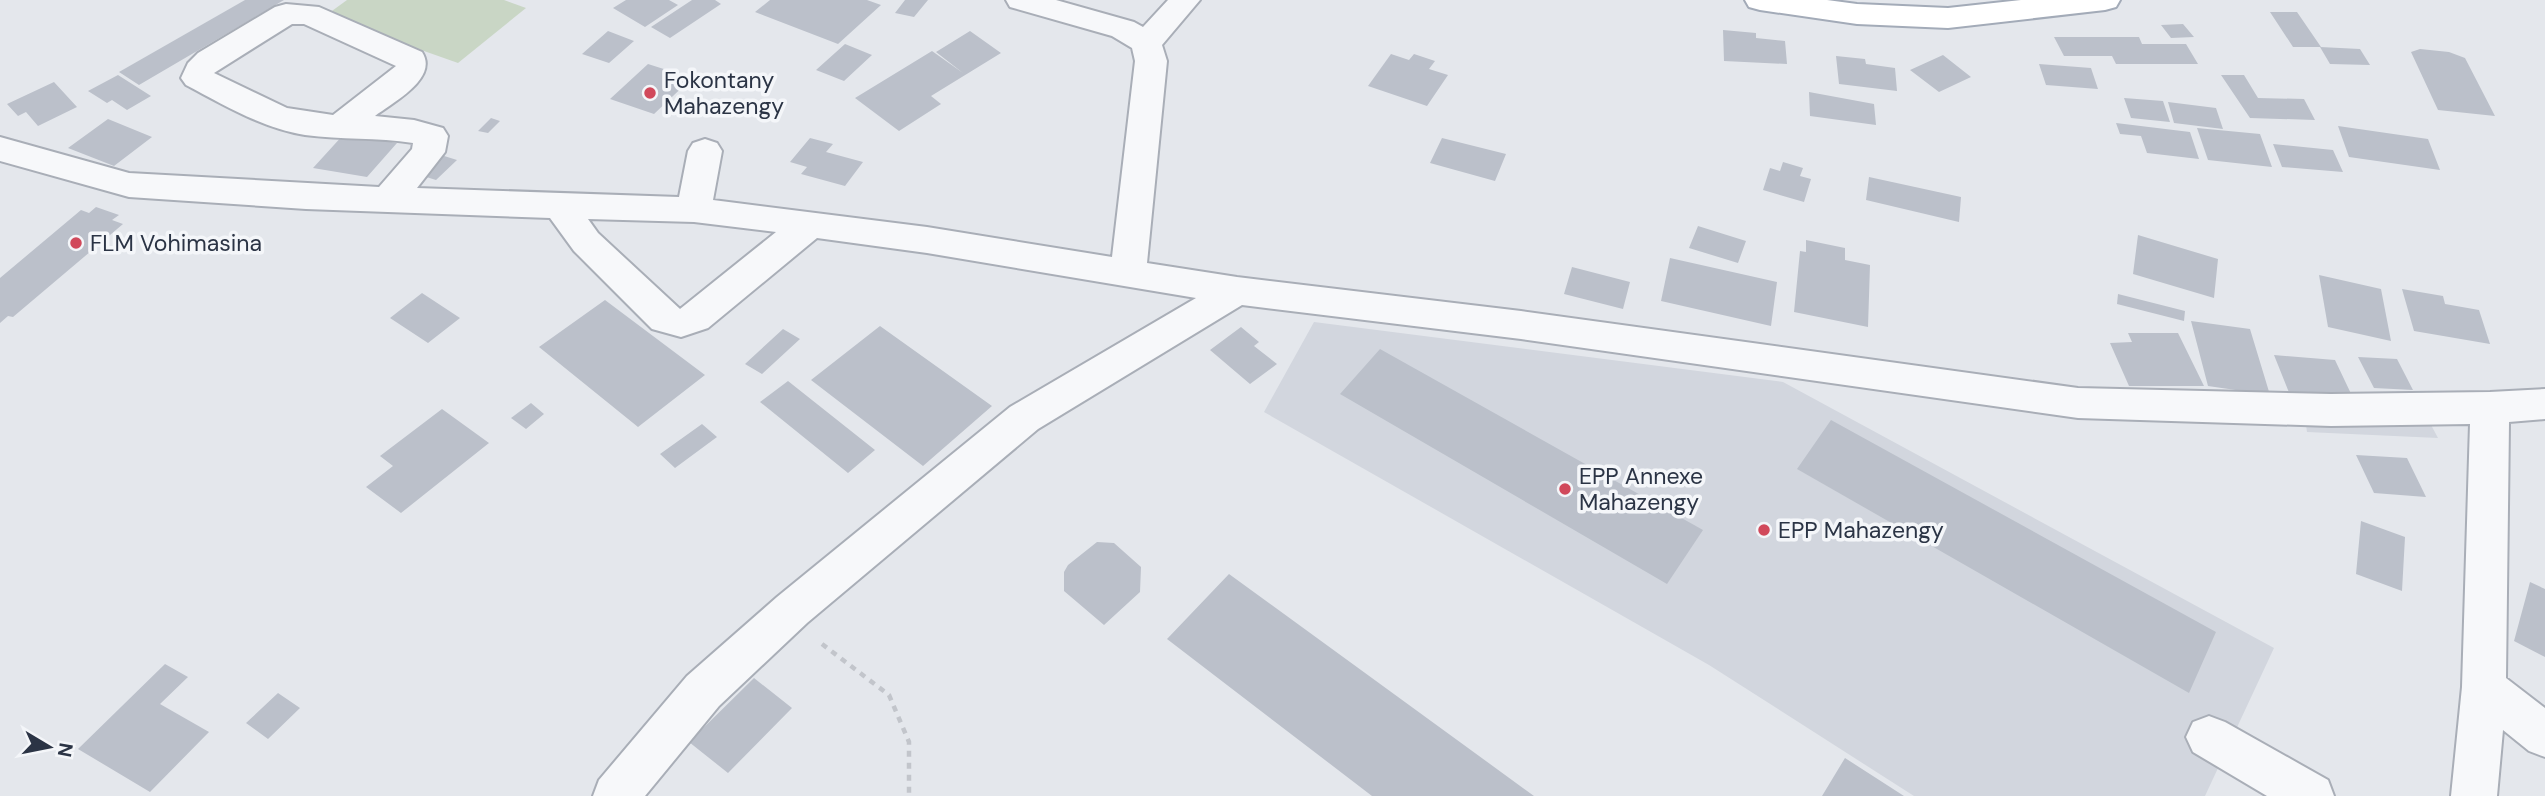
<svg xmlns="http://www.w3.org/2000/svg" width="2545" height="796" viewBox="0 0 2545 796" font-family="'DM Sans',sans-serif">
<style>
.built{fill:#d2d6de}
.green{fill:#c9d6c5}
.building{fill:#bbc0ca}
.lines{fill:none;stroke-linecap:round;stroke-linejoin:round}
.minor-casing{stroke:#a9aeb7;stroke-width:4}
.major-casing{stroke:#a3abb8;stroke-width:4}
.path{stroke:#c2c5cb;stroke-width:4.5;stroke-dasharray:6 6;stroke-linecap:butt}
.minor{fill:#f7f8fa;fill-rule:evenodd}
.major{fill:#fff;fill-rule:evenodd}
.poi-dot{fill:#d1495b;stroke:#f4f6f9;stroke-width:2.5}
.labels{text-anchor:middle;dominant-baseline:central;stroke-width:7;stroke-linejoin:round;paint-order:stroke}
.poi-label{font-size:23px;fill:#2b3445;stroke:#f4f6f9;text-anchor:start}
</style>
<rect width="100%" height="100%" fill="#e4e7ec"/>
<path class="built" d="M1314,322L1783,382L2274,648L2205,796H1914L1709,665L1264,412Z
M2305,417L2430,423L2438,438L2307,432Z"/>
<path class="green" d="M347,0H504L526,8L458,63L325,16Z"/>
<path class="building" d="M245,0H284L139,85L119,72Z
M626,0H669L678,5L645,27L613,8Z
M692,0H715L721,4L670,38L651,27Z
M770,0H867L881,5L838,44L755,12Z
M905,0H928L914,17L895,13Z
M2270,12H2297L2321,47H2293Z
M2183,24L2194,37L2171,38L2161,25Z
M1723,30L1756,33V38L1785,41L1787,64L1724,61Z
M608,31L634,41L609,63L582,54Z
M970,31L1001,53L931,96L941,104L899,131L855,98L932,51L963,73L936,52Z
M2054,37H2139L2142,44H2186L2198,64H2116L2112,56H2064Z
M845,44L872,55L844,81L816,70Z
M2320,47L2360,49L2370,65L2330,64Z
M2420,49L2449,52L2465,58L2495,116L2438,110L2411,52Z
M1391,54L1409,60L1414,54L1435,61L1429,69L1448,75L1427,106L1368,86Z
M1943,55L1971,77L1939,92L1910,70Z
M1836,56L1865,59L1866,64L1895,68L1897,91L1839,84Z
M648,64L692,78L654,114L610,99Z
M2039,64L2091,68L2098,89L2046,85Z
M118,75L151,96L127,110L112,100L107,103L88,91Z
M2221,75H2244L2258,98L2304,99L2315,120L2250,118Z
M54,82L77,107L38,126L26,112L18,116L7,104Z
M1809,92L1874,104L1876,125L1810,116Z
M2124,98L2163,101L2170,122L2131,118Z
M2168,102L2216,108L2223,129L2174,123Z
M491,118L500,121L488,133L478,131Z
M108,119L152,137L114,166L68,148Z
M2116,123L2190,132L2199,159L2147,153L2141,136L2120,134Z
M2338,126L2428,139L2440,170L2349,157Z
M2197,128L2260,134L2272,167L2208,160Z
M344,134L397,143L367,177L313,168Z
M810,138L833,144L826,152L863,162L845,186L801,174L807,167L790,162Z
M1442,138L1506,154L1495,181L1430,163Z
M2273,144L2333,150L2343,172L2282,167Z
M441,155L457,160L436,180L420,175Z
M1783,162L1803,168L1800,176L1811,179L1804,202L1763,190L1770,168L1780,171Z
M1869,177L1961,197L1959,222L1866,200Z
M96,207L119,215L112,220L123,224L13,317L8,316L0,323V278L81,210L89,213Z
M1698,226L1746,241L1738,263L1689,248Z
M2138,235L2218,259L2214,298L2133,274Z
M1806,240L1845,248V260L1870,265L1868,327L1794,312L1800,251L1806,252Z
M1670,258L1777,282L1771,326L1661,301Z
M1572,267L1630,282L1623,309L1564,294Z
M2319,275L2381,289L2391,341L2328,327Z
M2402,289L2443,296L2445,304L2479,310L2490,344L2414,331Z
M422,293L460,318L428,343L390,318Z
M2118,294L2185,311L2184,321L2117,304Z
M605,300L705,375L638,427L539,347Z
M2191,321L2250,329L2270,395L2208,386Z
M880,326L992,406L923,466L811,380Z
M1241,327L1259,342L1254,346L1277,364L1250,384L1210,350Z
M783,329L800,339L762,374L745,364Z
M2128,333H2178L2204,386H2129L2110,343L2132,342Z
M1380,349L1703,530L1667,584L1340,394Z
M2274,355L2335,360L2354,400L2290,395Z
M2358,357L2397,359L2413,390L2374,388Z
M788,381L875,450L848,473L760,402Z
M531,403L544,414L526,429L511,418Z
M442,409L489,443L401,513L366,487L393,466L380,456Z
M1831,420L2216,632L2189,693L1797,469Z
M702,424L717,437L675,468L660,454Z
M2356,455L2407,458L2426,497L2374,493Z
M2361,521L2405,537L2402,591L2356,574Z
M1097,542L1114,543L1141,567L1140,592L1104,625L1064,591V572L1068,565Z
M1229,574L1534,796H1372L1167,639Z
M2530,582L2545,589V657L2514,641Z
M165,664L188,677L160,704L209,732L150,792L78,749Z
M754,678L792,708L728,773L689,742Z
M278,693L300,708L268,739L246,723Z
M1845,758L1904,796H1822Z"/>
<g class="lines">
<defs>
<path id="minor" d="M1006,0H1056L1134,22L1143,27L1168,0H1200L1162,45L1167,61L1147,263L1237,277L1521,311L2078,388L2331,394L2490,392L2545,389V419L2509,422L2506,678L2545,708V757L2529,751L2503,730L2497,796H2451L2462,687L2470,424L2331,426L2078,418L1521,339L1242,305L1038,429L807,623L719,706L645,796H593L599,780L687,676L777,597L1010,407L1196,298L927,253L817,238L708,328L681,337L652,329L574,251L550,218L306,209L129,197L0,161V137L129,173L379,187L412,149L413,143C377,137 341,140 305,135C262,128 224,105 186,85L181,78L188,63L198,53L275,7L286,4L319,7L422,52C439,78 394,102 375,116L414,120L443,128L448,136L445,152L417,188L679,197L688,151L693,143L705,139L717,143L722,151L713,200L927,227L1112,257L1135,61L1132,48L1112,36L1010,7ZM292,24H304L396,66L333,115L287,108L214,73ZM588,219L694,222L776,232L680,309L598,233Z
M2209,716L2225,722L2328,780L2334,796H2267L2193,752L2186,737L2193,722Z"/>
<path id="major" d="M1745,0H1827L1857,4L1948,8L2021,0H2120L2116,7L2105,10L1948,28L1857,24L1760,10L1749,7Z"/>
</defs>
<use href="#minor" class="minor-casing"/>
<use href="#major" class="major-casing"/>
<path class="path" d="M822,644L889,695L909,742V796"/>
<use href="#minor" class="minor"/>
<use href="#major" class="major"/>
</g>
<g class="poi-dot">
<circle cx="650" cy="93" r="7"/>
<circle cx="76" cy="243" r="7"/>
<circle cx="1565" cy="489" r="7"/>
<circle cx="1764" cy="530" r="7"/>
</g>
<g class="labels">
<g class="poi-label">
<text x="664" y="80">Fokontany<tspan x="664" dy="26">Mahazengy</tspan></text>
<text x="90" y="243">FLM Vohimasina</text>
<text x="1579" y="476">EPP Annexe<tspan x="1579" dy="26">Mahazengy</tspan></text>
<text x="1778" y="530">EPP Mahazengy</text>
</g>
</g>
<g transform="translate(49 747) rotate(100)" stroke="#f4f6f9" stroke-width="5" paint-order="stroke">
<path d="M0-5L12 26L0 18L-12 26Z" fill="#2b3445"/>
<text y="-10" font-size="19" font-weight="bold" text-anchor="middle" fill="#2b3445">N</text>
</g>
</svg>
